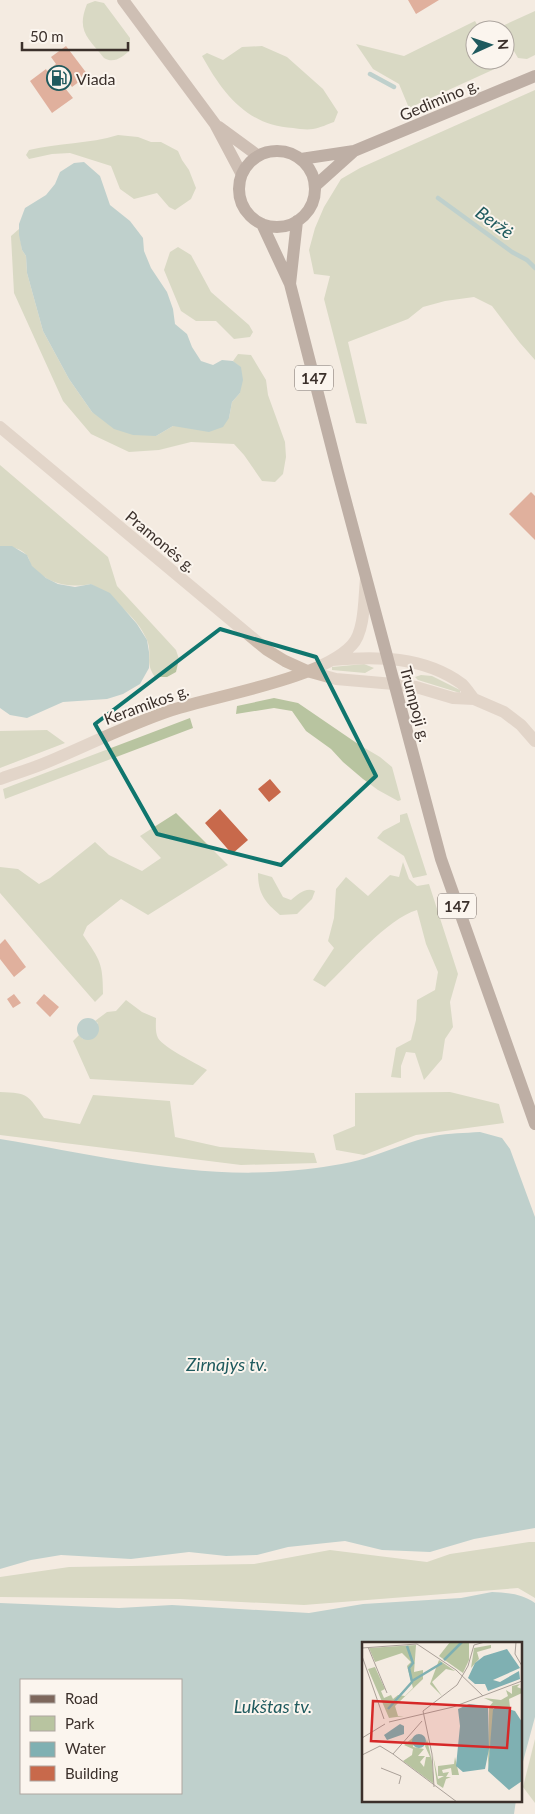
<svg xmlns="http://www.w3.org/2000/svg" width="535" height="1814" viewBox="0 0 535 1814" font-family="Lato,sans-serif">
<style>
.green{fill:#b8c4a0}
.water{fill:#7fb0b2;fill-rule:evenodd}
.lines{fill:none;stroke-linecap:round;stroke-linejoin:round}
.stream{stroke:#7fb0b2;stroke-width:4.5}
.building{fill:#c8694b}
.minor{stroke:#cdbbac;stroke-width:12}
.secondary{stroke:#a18a7d;stroke-width:12}
.primary{stroke:#7d675c;stroke-width:12}
.marked{fill:none;stroke:#0f766e;stroke-width:4;stroke-linejoin:round}
.labels{text-anchor:middle;dominant-baseline:central;stroke-width:4;stroke-linejoin:round;paint-order:stroke}
.shield{fill:#fbf5ee;stroke:#756b66;stroke-width:1}
.shield-label{font-size:15px;font-weight:bold;fill:#3b302b}
.poi-label{font-size:16px;fill:#3b302b;stroke:#fbf5ee;text-anchor:start}
.street-label{font-size:16px;fill:#3b302b;stroke:#fbf5ee}
.water-label{font-size:18px;font-style:italic;fill:#1f5a5e;stroke:#fbf5ee}
.inset-river{fill:none;stroke:#7fb0b2;stroke-width:2.5}
.inset-road{fill:none;stroke:#aaa098;stroke-width:1}
.view{fill:#d62828;fill-opacity:0.15;stroke:#d62828;stroke-width:2.5}
.inset-edge{fill:none;stroke:#3b302b;stroke-width:2.5}
</style>
<rect width="100%" height="100%" fill="#f4ebe1"/>
<path class="green" d="M95,1L104,3L130,38V50C123,57 114,64 104,58C88,38 76,31 87,4Z
M535,11V55L527,59L518,58L505,36V30H502L500,27Z
M475,21L480,30H475V60H496L499,67L409,108L399,84L373,69L356,44L404,56Z
M262,46L287,57L323,89L338,112L334,122C328,124 320,128 313,129C307,130 299,129 293,128C248,126 223,94 202,56L207,53L223,60L242,47Z
M535,90V360L520,343L492,306L474,297L445,301L423,307L408,319L348,342L367,424L356,423L324,299L330,276L314,274L309,250L315,228L324,207L341,179L360,168Z
M118,135L138,137L151,142H161L178,151L182,160L189,170L196,188L191,199L175,210L169,207L157,193L134,199L120,189L111,166L70,153L52,154L29,159L26,155L29,150C58,143 89,144 118,135Z
M19,229L22,250L26,256L27,273L43,331L69,379L92,412L156,436L173,426L229,418L232,402L240,393L241,368L233,361L238,354L251,355L266,380L268,395L285,442L286,457L283,474L275,482L262,481L244,455L234,444L191,442L159,450L129,452L91,434L63,401L14,293L11,236Z
M178,247L191,255L211,292L249,325L253,332L250,337L234,339L216,321H196L181,311L164,270L170,252Z
M0,465L108,557L117,586L176,650L179,659L176,672L167,677H155C144,662 153,655 147,640C136,615 112,599 91,584C68,588 51,585 33,568C30,565 30,561 28,557C22,548 10,546 0,546Z
M364,664L374,668L365,673L332,670V667Z
M421,675L432,676L460,690V693L418,680L415,677Z
M274,698L298,703L358,744L380,757L392,767L401,800L398,801L378,790L363,779L343,762L331,749L306,731L292,711L274,708L236,714L237,706Z
M190,718L193,728L5,799L3,789Z
M47,730L65,743L0,768V731Z
M176,813L228,865L148,915L121,899L87,926L83,935C100,960 103,963 103,994L95,1002L0,893V867L18,869L39,884L50,878L95,842L109,855L142,871L161,858L140,836Z
M407,813L427,875L413,878L404,856L377,838L383,831L400,822V815Z
M403,862L409,879L417,886L429,884L458,974L450,1002L453,1027L445,1039L442,1059L424,1080L415,1053L406,1052L401,1066V1078L391,1077L396,1048L411,1040L416,1020L417,1000L435,990L438,972L426,944L417,910C387,919 348,965 325,987L313,980L334,948L328,941L334,918L336,889L346,877L368,896L390,875L399,877Z
M258,873L272,877L283,897L291,900C299,894 305,887 315,891L312,899L297,914L280,915C265,902 258,894 258,873Z
M126,1000L142,1012L156,1018C156,1024 155,1032 158,1038C164,1048 196,1063 207,1070L193,1085L90,1079L73,1041L79,1035L83,1039L98,1023L95,1021L107,1012L116,1011Z
M0,1092C29,1093 28,1095 44,1118L80,1124L93,1095L170,1101L175,1137L220,1147L314,1153L317,1163L241,1165L0,1135Z
M450,1092L499,1104L504,1123L416,1135L364,1155L336,1150L333,1135L355,1126V1093Z
M529,1542H535V1598L518,1588L304,1605L180,1599L0,1597V1577L69,1567L254,1564L330,1550L427,1562L450,1554Z
M535,1739V1803L523,1787Z"/>
<path class="water" d="M84,162L100,176L110,205L130,221L143,238L144,251L151,268L167,292L173,309L175,324L187,334L192,347L201,361L213,365L222,360L233,361L241,367L243,380L240,393L232,402L229,418L223,427L209,432L173,426L156,436L133,435L114,429L92,412L69,379L43,331L27,273L26,256L22,250L19,235V224L25,208L46,195L55,184L60,172L74,163Z
M0,546H12L27,555L32,566L46,578L58,584L75,587L91,584L110,593L137,624L147,640L149,652V668L140,684L123,694L107,699L63,702L27,718L10,715L0,708Z
M77 1029a11 11 0 1 1 22 0a11 11 0 1 1-22 0Z
M480,1132L502,1138L510,1149L535,1217V1528L474,1539L430,1552L382,1550L345,1541L288,1547L257,1555L226,1556L189,1552L131,1559L61,1555L31,1560L0,1569V1139C98,1155 198,1181 298,1170C318,1168 347,1164 366,1158C389,1151 410,1141 434,1136C449,1133 465,1133 480,1132Z
M492,1592C508,1593 521,1593 535,1603V1717L521,1769V1643H364V1800H516L514,1814H0V1603L119,1608L172,1605L309,1613L363,1604L461,1598ZM21,1680H181V1793H21Z"/>
<g class="lines">
<path class="stream" d="M370,74L394,87
M438,198L512,252L527,260L535,268"/>
</g>
<path class="building" d="M408,0H439L416,14Z
M66,46L88,75L72,87L68,81L59,87L61,91L65,88L73,98L52,113L30,81L46,69L47,71L56,64L51,57Z
M531,492L535,496V540L509,514Z
M270,779L281,792L269,802L258,789Z
M220,809L248,840L232,854L205,823Z
M5,939L26,967L14,977L0,959V944Z
M14,994L21,1003L13,1008L7,999Z
M44,994L59,1007L50,1017L36,1003Z"/>
<g class="lines">
<path class="minor" d="M0,427L267,650L285,661L307,671L336,679L394,684L416,687L453,698L474,699L504,712L521,725L535,741
M332,660C376,656 424,656 462,684C466,688 470,694 474,699
M0,779C17,773 34,768 50,761C90,744 130,724 172,710C218,695 321,679 352,645C365,632 364,597 366,579"/>
<path class="secondary" d="M123,0L215,124L241,173
M219,127L257,155"/>
<path class="primary" d="M239 189a38 38 0 1 1 76 0a38 38 0 1 1-76 0Z
M301,159L354,151L535,76
M315,186L354,151
M262,224L290,284L338,472L441,859L535,1124
M290,284L297,221"/>
</g>
<path d="M0 0H535V1814H0ZM220,629L316,657L376,776L281,865L157,834L95,724Z" fill="#f4ebe1" fill-opacity=".55" fill-rule="evenodd"/>
<path class="marked" d="M220,629L316,657L376,776L281,865L157,834L95,724Z"/>
<defs>
<symbol id="fuel-ring" viewBox="-11 -11 22 22"><circle r="9.5" fill="#fbf5ee" stroke="#1f5a5e" stroke-width="1.5"/><path d="M-5.5-6h7V0h2V4h1.3V-2.5L3-4.5l.8-.8L6-3V5H2.5V1h-1V6h-7ZM-4.2-4.7v3.2H.2V-4.7Z" fill="#1f5a5e"/></symbol>
</defs>
<g fill-rule="evenodd">
<use href="#fuel-ring" x="45" y="64" width="28" height="28"/>
</g>
<g class="labels">
<g class="shield">
<rect x="295" y="365.5" width="38" height="25" rx="4"/>
<rect x="438" y="893.5" width="38" height="25" rx="4"/>
</g>
<g class="shield-label">
<text x="314" y="378">147</text>
<text x="457" y="906">147</text>
</g>
<g class="poi-label">
<text x="76" y="78">Viada</text>
</g>
<g class="street-label">
<text transform="translate(439 99) rotate(-23)">Gedimino g.</text>
<text transform="translate(161 541) rotate(40)">Pramonės g.</text>
<text transform="translate(146 704) rotate(-20)">Keramikos g.</text>
<text transform="translate(416 704) rotate(75)">Trumpoji g.</text>
</g>
<g class="water-label">
<text transform="translate(495 222) rotate(36)">Beržė</text>
<text x="227" y="1364">Zirnajys tv.</text>
<text x="273" y="1706">Lukštas tv.</text>
</g>
</g>
<g transform="translate(362 1642)">
<rect width="160" height="160" fill="#f4ebe1"/>
<path d="M88,0H107V18L101,31L77,14ZM54,3L52,30L61,28V37L33,64L36,74H42L27,76L6,27L13,25L23,47L19,49L22,56L29,53L31,57L36,53L43,54L51,46L45,24L49,20L40,11L13,20L7,6ZM129,3V6L115,10L117,17L109,26L112,6ZM77,18L93,29L84,27L70,40L80,54L68,42ZM158,42L155,45L160,47V51L147,57L148,65L131,66V82L126,127L127,65L131,60L122,56L139,58L146,54L144,48L150,52V44ZM60,88L53,94L51,105L62,107L56,114H63L58,120L62,125L64,115H68L63,104L65,97L70,119L72,142L41,119L50,113L51,107L42,103ZM71,113L76,137L82,134H76V124L92,122L93,115L97,133H90L89,126L80,128L81,131L87,130L84,135H89L84,137L81,146L75,142Z" fill="#b8c4a0"/>
<path d="M145,7L158,26L131,38L138,40L157,29L158,37L126,49L123,42H113L106,36L113,21L122,14ZM107,62L126,64L127,107L123,127L101,130L94,124L98,84L96,67ZM136,64L153,69L160,80V139L147,148L126,129L131,67ZM38,82L42,84V92L25,98L22,93ZM50 99a7 7 0 1 1 14 0a7 7 0 1 1-14 0Z" fill="#7fb0b2"/>
<path class="inset-river" d="M82,18L100,0M50,39L80,21M26,67L50,40L47,26L51,21L45,4"/>
<path class="inset-road" d="M154,0L153,12L160,24M6,5L25,51M0,6L55,2L94,28L121,54M0,14L22,77M60,79L31,112L95,160M27,80L91,65L160,39M0,96L23,82M0,113L18,104L31,112M19,126L39,134L37,142M72,145L70,112L61,69L95,43L106,24L112,3L123,0"/>
<path class="view" d="M11,59L148,66L145,106L9,99Z"/>
<rect width="160" height="160" class="inset-edge"/>
</g>
<rect x="20" y="1679" width="162" height="115" fill="#fbf5ee" stroke="#aea6a0"/>
<rect x="30" y="1695" width="25" height="8" fill="#7d675c" stroke="#aea6a0"/>
<text x="65" y="1704" font-size="15" fill="#3b302b">Road</text>
<rect x="30" y="1716" width="25" height="15" fill="#b8c4a0" stroke="#aea6a0"/>
<text x="65" y="1729" font-size="15" fill="#3b302b">Park</text>
<rect x="30" y="1742" width="25" height="15" fill="#7fb0b2" stroke="#aea6a0"/>
<text x="65" y="1754" font-size="15" fill="#3b302b">Water</text>
<rect x="30" y="1766" width="25" height="15" fill="#c8694b" stroke="#aea6a0"/>
<text x="65" y="1779" font-size="15" fill="#3b302b">Building</text>
<g transform="translate(490 45) rotate(87)"><circle r="24" fill="#fbf5ee" stroke="#aea6a0"/>
<path d="M0-4L9 19L0 12L-9 19Z" fill="#1f5a5e"/>
<text y="-8" font-size="14" font-weight="bold" text-anchor="middle" fill="#3b302b">N</text>
</g>
<path d="M22 42v8h106v-8" fill="none" stroke="#3b302b" stroke-width="2.5"/>
<text x="30" y="42" font-size="15" fill="#3b302b" stroke="#fbf5ee" stroke-width="4" paint-order="stroke">50 m</text>
</svg>
